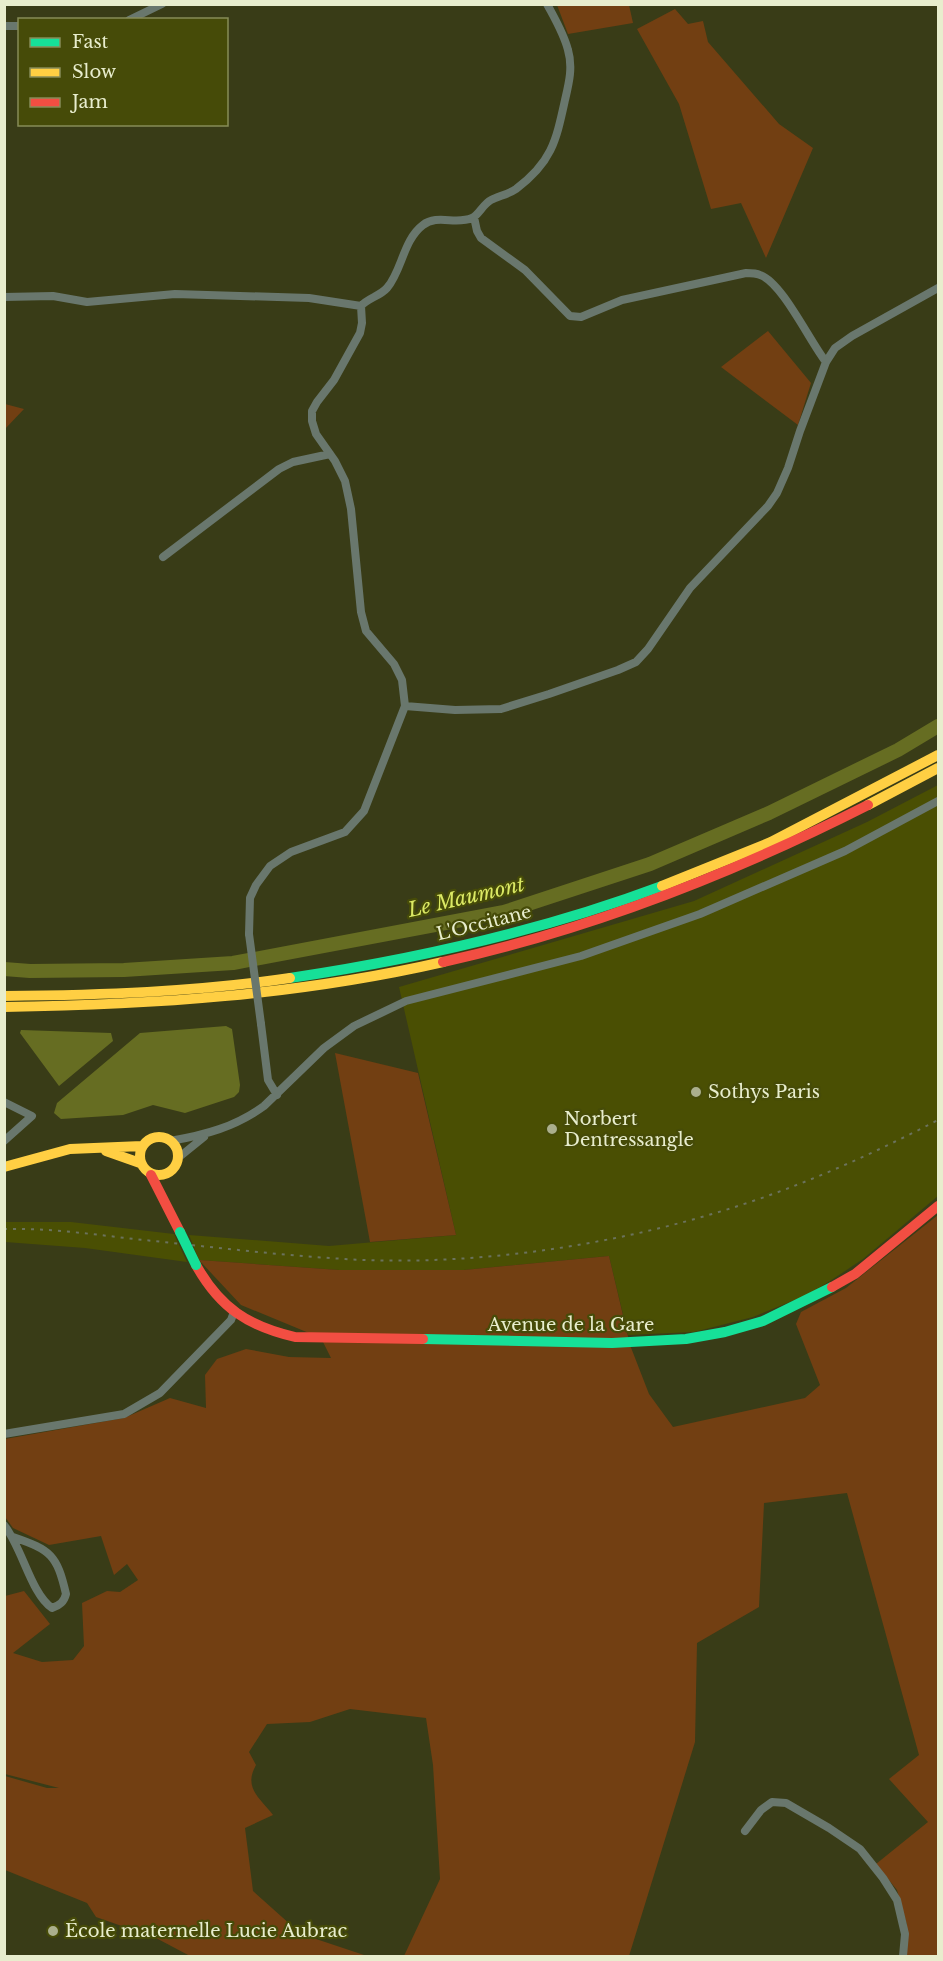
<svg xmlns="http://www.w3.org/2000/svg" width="943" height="1961" viewBox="0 0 943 1961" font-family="'Libre Baskerville',serif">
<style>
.built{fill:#4a4f03}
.green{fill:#723f12}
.water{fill:#666d22}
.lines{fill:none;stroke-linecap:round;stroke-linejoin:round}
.river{stroke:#666d22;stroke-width:14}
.street{stroke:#69776d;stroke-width:8}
.fast{stroke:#16e098;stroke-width:10}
.slow{stroke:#ffcf43;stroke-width:10}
.jam{stroke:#f24e42;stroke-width:10}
.rail{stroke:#6b725c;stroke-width:2;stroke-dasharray:3 6;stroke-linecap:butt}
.street-bridge{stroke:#69776d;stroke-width:8}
.fast-bridge{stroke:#16e098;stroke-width:10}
.poi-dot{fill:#abaf8d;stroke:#464b08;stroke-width:2}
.labels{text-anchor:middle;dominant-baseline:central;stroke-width:4.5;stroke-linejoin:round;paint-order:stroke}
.street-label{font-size:18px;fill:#e8edcd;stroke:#464b08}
.poi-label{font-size:18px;fill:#e8edcd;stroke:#464b08;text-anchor:start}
.water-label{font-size:20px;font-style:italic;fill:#dbe964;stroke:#464b08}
</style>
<rect width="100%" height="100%" fill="#393c17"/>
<path class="built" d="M938,785V1196L863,1259L830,1281L807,1295L753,1317L694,1332L628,1335L609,1256L464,1270H339L199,1260L189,1235L329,1246L456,1235L399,987L694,901L867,822Z
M4,1222H71L174,1234L187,1262L85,1248L5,1242Z"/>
<path class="green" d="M557,5H629L633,23L568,34Z
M675,9L688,24L703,21L708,42L779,124L813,148L766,258L741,203L711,209L679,104L637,29Z
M768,331L811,383L798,425L721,367Z
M5,404L24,409L5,429L4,404Z
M335,1053L418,1073L456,1235L370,1242Z
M938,1215V1956H906L907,1925L897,1890L876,1864L928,1822L889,1779L919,1755L847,1493L764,1503L759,1607L697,1643L695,1742L629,1956H404L440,1879L433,1765L426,1718L350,1709L310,1722L267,1724L249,1752L256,1765C243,1788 260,1798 273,1815L245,1828L253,1891L301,1934L367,1956H190L156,1938L96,1917L87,1903L5,1870V1776L47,1788H59L5,1774V1596L24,1591L50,1624L13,1653L42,1662L73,1660L84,1646L82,1603L107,1591L120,1592L138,1580L127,1564L114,1575L101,1536L49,1545L13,1528L5,1517V1439L124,1418L170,1398L206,1408L205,1375L217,1359L246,1349L289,1357L331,1358L321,1338L241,1305L199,1260L339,1270H464L609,1256L630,1345L649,1394L673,1427L805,1398L820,1385L796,1324L801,1312L846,1288Z"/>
<path class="water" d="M226,1026L232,1029L240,1085L239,1092L234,1097L185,1113L153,1105L123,1115L61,1119L54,1113L57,1103L140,1033Z
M21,1030L111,1033L113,1041L59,1086L20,1033Z"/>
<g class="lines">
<path class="river" d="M4,969L30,971L124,970L233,963L504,912L650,864L769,813L898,750L938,726"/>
<path class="street" d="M129,20L162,4
M4,26H20
M474,217L477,231L481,238L525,270L570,316L581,317L622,300L746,273C751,273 756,273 760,275C782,282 810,342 826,362
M4,297L53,296L87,302L175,294L309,298L361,306
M163,557L279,469L293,462L330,454
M405,706L455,710L501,709L549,694L618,670L636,662L648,649L690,588L768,506L777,493L788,468L800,431L826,362L835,348L852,336L938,288
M249,934L250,898L256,885L270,866L291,852L345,832L364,811L405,706L402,680L394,664L366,631L361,612L351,509L345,481L335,461L316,434L312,421V411L317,402L334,380L360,333L362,323L361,306C368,298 380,296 387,288C402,271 403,240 423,225C437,214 456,225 472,218C479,215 483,204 491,200C499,196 509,194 516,189C552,162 556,141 565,100C569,83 573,67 568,50C564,34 555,19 547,4
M261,1024L268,1080L277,1095
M4,1102L32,1116L4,1141
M170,1141C205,1135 235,1127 264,1106L324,1048L354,1026L406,1001L581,956L700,914L845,851L938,801
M178,1158L204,1137
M4,1434L124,1414L160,1393L231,1320L234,1312
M4,1525C22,1547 31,1594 52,1608C60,1605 64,1602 66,1594C57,1555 51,1550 13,1537
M745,1831L761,1810L772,1802L786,1803L829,1828L860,1849L883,1878L897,1900L905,1934L903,1956"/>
<path class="fast" d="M290,978C417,959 542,931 662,886
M423,1339L612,1343L686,1339L725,1332L763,1321L832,1287"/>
<path class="slow" d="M868,805L938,768
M662,886L771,842L938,755
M4,996C100,995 195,992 290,978
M4,1007C152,1005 298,995 443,962
M140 1156a19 19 0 1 1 38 0a19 19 0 1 1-38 0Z
M106,1151L140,1163
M4,1167L70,1149L142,1146"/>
<path class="jam" d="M443,962C592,929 732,874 868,805
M151,1175L180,1232
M196,1265C220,1308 248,1326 295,1337L423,1339
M832,1287L855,1274L938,1206"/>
<path class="rail" d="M4,1229C48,1228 91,1234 134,1239C204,1246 275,1255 345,1259C490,1268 659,1239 794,1186C843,1167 892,1144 938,1120"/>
<path class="street-bridge" d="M249,934L261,1024"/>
<path class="fast-bridge" d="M180,1232L196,1265"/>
</g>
<g class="poi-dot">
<circle cx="696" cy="1092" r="6"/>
<circle cx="552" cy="1129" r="6"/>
<circle cx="53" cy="1931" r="6"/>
</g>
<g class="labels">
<g class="street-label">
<text transform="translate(484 923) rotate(-14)">L'Occitane</text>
<text x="571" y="1325">Avenue de la Gare</text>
</g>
<g class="poi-label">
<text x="708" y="1092">Sothys Paris</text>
<text x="564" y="1119">Norbert<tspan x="564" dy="21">Dentressangle</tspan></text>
<text x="65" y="1931">École maternelle Lucie Aubrac</text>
</g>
<g class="water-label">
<text transform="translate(466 897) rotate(-13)">Le Maumont</text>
</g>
</g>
<rect width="943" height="1961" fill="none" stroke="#e8edcd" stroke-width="12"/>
<rect x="18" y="18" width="210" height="108" fill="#464b08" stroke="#878c57" stroke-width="1.5"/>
<rect x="30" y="38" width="30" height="9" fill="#16e098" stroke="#878c57" stroke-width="1.5"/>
<text x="72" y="48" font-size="18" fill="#e8edcd">Fast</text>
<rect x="30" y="68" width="30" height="9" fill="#ffcf43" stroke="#878c57" stroke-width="1.5"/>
<text x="72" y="78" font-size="18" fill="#e8edcd">Slow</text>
<rect x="30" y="98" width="30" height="9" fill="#f24e42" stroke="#878c57" stroke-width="1.5"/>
<text x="72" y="108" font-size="18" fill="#e8edcd">Jam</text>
</svg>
